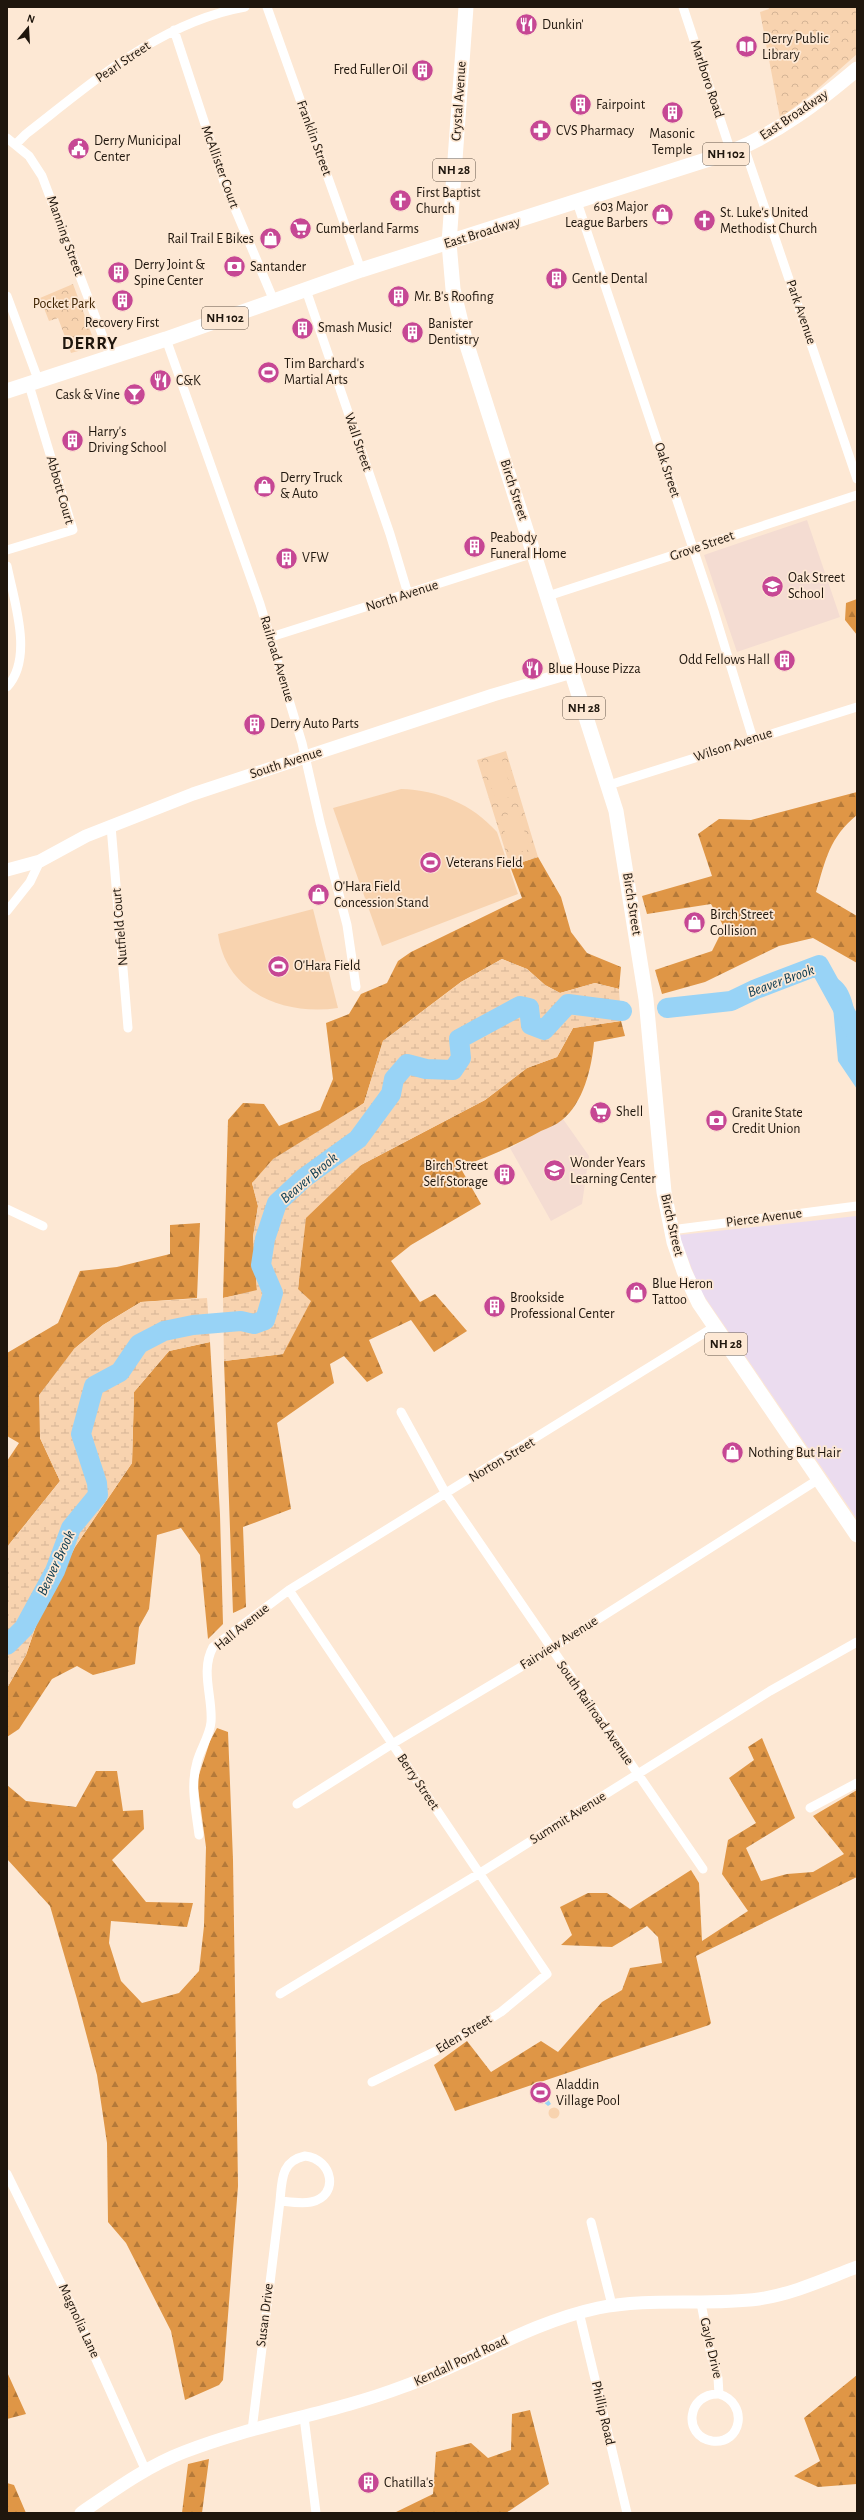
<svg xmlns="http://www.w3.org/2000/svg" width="864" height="2520" viewBox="0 0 864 2520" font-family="'Alegreya Sans',sans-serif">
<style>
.commercial{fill:#ebdcef}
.education{fill:#f4dcd2}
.forest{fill:url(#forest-firs)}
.wetland{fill:url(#wetland-marsh)}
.park{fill:url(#park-crowns)}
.pitch{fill:#f8d3af}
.water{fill:#98d3f6}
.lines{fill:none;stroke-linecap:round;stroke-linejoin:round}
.river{stroke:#98d3f6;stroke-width:20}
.street{stroke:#fff;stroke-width:9}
.secondary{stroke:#fff;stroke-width:13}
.primary{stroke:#fff;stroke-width:15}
.labels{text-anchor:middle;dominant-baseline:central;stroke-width:3.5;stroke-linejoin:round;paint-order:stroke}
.shield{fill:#fde8d4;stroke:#625549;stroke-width:1}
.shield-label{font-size:13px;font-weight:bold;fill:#1f160d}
.poi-label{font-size:14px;fill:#1f160d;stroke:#fde8d4;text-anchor:start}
.street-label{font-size:14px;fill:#1f160d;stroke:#fde8d4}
.park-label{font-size:14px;fill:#3e2200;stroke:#fde8d4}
.water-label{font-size:15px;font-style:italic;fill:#083950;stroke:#fde8d4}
.district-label{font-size:18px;font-weight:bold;letter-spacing:1px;fill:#1f160d;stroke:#fde8d4}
</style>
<defs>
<pattern id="forest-firs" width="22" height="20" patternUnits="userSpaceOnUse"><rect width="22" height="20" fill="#df9646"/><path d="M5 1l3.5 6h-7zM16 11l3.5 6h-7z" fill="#b47939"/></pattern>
<pattern id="wetland-marsh" width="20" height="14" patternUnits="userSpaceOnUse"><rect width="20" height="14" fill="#f8d3af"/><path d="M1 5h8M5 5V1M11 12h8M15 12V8" fill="none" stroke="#d4b495"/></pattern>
<pattern id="park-crowns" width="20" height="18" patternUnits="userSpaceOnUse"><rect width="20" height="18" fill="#f8d3af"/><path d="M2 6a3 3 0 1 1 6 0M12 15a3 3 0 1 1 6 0" fill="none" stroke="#d4b495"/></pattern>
</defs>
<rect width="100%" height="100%" fill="#fde8d4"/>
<path class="commercial" d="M857,1216V1519L700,1290L679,1235Z"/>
<path class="education" d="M807,520L840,617L737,652L704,555Z
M563,1119L589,1156L582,1204L551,1221L510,1148Z"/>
<path class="forest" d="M857,599V635L845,620L846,603Z
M857,792V815C829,838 826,859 816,892L857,916V963L813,938L779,946L705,982L662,994L655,970L712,951L724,927L711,904L647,914L642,896L712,876L698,834L719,819L751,820Z
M538,857L561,897L571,932L587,953L621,967L619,989L595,983L560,993L545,985L527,969L502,959L461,982L383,1041L364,1103L252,1183L258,1206L253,1237L257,1291L223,1298L228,1120L243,1103L264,1104L279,1126L320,1110L333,1079L326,1023L349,1014L361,994L387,983L398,961L411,952L522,898L510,866Z
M621,1021L625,1036L594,1042C592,1067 583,1104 562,1120C556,1125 548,1128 541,1131C514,1146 488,1157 460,1167L481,1204L411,1245L391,1261L420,1302L435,1294L467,1331L434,1352L411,1320L369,1340L383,1373L367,1382L344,1356L330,1364L334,1383L277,1423L291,1509L243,1527L246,1607L233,1613L224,1361L283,1354L298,1289L305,1218L361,1165L485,1100L527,1068L557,1057L573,1028Z
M200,1223L197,1298L141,1302L103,1325L74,1349L40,1438L60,1481L7,1547V1461L19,1443L7,1436V1353L58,1323L80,1271L117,1267L170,1254V1225Z
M210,1342L220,1515L223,1624L208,1639L200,1555L181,1528L157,1535L149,1609L139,1627L135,1664L93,1675L77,1666L52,1679L19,1729L7,1737V1688L26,1655L39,1617L75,1547L132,1463L134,1392L169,1351Z
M217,1728L228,1732L233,1860L238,2186L223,2380L219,2385L185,2400L171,2331L126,2243L108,2222L107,2143L97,2075L77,1999L50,1906L7,1859V1785L26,1801L76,1807L96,1771H117L123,1811L143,1810L144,1829L112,1860L146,1902L193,1903L187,1927L111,1921L109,1943L121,1981L142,2003L179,1993L199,1971L204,1926L206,1847L197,1781L210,1741Z
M762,1738L795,1818L746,1848L761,1881L787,1874L813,1872L844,1854L813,1816L857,1790V1877L696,1956L711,2023L709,2025L455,2111L434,2065L467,2041L491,2072L541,2041L558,2052L602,2002L622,1990L630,1968L662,1963L658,1937L647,1926L612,1947L561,1945L572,1935L560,1907L588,1893H607L630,1909L691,1870L699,1883L702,1941L748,1911L722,1874L728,1840L756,1823L729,1778L754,1760L748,1747Z
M7,2372L26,2414L7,2419Z
M857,2375V2484L818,2487L794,2476L820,2461L804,2418Z
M530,2410L549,2484L506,2513H394L433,2494L436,2452L471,2443L488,2458L511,2450L512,2414Z
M209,2459L202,2513H182L188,2464Z
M7,2483L14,2485L26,2513H7Z"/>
<path class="wetland" d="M502,959L527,969L545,985L560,993L595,983L619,989L621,1021L573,1028L557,1057L527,1068L485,1100L361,1165L306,1218L298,1289L311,1301L283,1354L224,1361L223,1298L257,1290L253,1237L258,1206L252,1183L273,1159L364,1103L383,1041L461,982Z
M207,1298L210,1342L169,1351L134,1392L132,1463L75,1547L39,1617L26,1655L7,1688V1547L60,1481L40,1438L39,1395L74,1349L103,1325L141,1302Z"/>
<path class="park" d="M768,7H857V54L813,93L780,118L760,12L769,9Z
M73,284L96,346L71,353L58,318L49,321L40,298Z
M506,751L538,857L510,866L477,760Z"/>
<path class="pitch" d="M502,759L513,796L496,801L484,764Z
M401,789C438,790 472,804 497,832L518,894L382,946L333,808Z
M518,811L530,849L512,854L500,817Z
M313,909L338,1008C284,1016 226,993 218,934Z
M548.5 2113a5.5 5.5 0 1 1 11 0a5.5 5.5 0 1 1-11 0Z"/>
<path class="water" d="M831,976C864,984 857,1059 857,1089L838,1061L832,996L824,981Z
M546,2083L549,2086L546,2096L551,2104L548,2106L535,2095L537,2089Z"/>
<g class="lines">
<path class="river" d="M667,1008L731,1001L756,989L819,965L857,1034
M7,1645L24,1628L55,1571L71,1528L98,1495L97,1483L81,1434L94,1386L120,1372L139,1344L164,1331L193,1325L241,1321L254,1324L265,1320L273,1293L261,1265L265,1239L277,1203L304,1178L358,1139L391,1094L394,1079L407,1064L426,1069L453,1070L461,1058L459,1039L520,1006L529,1008L531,1025L544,1030L568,1004L622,1011"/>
<path class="street" d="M267,7L361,270
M683,7L731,152
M174,30L225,185L274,301
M7,138L29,156L42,176L111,358
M16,144L26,134C92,83 160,22 245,7
M744,147L857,479
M577,202L713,608L753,739
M306,290L390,534L408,594
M7,296L39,382
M166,339L260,604L302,743L320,822L347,925L356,987
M7,550L73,530L29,385
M7,566C14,601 34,658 7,687
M548,596L857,495
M271,637L534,553
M609,785L857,707
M111,826L128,1028
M7,911L30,882L40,861
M7,1209L43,1226
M671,1230L857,1206
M401,1412L446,1494L703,1869
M289,1590L547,1974L501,2012L442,2048L372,2082
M297,1804L392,1744L551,1649L819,1479
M810,1808L857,1783
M199,1835C196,1811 190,1786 197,1762C200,1750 210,1735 211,1722C213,1697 200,1671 213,1647L289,1590L714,1327
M280,1994L480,1873L770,1691L857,1642
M305,2156C333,2159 340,2196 311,2202C302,2204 290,2202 280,2201C282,2180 281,2161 305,2156Z
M7,2174L71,2304L146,2471
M591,2222L612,2305
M701,2303L711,2355L718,2378L719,2394C749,2403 742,2445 712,2441C682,2436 687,2393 719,2394
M579,2312L627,2513
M304,2417L316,2513
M252,2430L280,2201"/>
<path class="secondary" d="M7,870L40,861L86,836L193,794L493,695L572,672
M81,2513C113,2491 147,2466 184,2452C255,2424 331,2414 402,2387C469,2363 528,2323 598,2308C650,2297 705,2306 759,2299C793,2294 825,2279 857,2267"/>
<path class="primary" d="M466,7L449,243L453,289L465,339L616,811L646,999L664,1192L674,1242L684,1271L699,1303L857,1535
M7,391L166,339L361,270L731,152C779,132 818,102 857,69"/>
</g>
<defs>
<symbol id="restaurant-disc" viewBox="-11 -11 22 22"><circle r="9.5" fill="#c64794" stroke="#fde8d4"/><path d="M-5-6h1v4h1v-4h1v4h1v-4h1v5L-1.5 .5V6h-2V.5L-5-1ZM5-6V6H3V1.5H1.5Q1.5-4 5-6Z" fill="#fff"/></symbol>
<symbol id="library-disc" viewBox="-11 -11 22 22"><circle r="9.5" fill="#c64794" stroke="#fde8d4"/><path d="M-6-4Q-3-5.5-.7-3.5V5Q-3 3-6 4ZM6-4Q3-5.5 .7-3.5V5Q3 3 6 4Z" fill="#fff"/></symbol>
<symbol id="building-disc" viewBox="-11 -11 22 22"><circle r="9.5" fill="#c64794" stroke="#fde8d4"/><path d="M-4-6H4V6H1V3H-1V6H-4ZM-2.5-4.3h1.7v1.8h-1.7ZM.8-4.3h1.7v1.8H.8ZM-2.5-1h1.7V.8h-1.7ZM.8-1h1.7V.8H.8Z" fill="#fff"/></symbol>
<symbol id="pharmacy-disc" viewBox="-11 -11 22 22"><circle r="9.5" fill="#c64794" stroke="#fde8d4"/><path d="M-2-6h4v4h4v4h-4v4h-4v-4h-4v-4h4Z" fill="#fff"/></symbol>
<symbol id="civic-disc" viewBox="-11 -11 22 22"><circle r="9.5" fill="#c64794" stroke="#fde8d4"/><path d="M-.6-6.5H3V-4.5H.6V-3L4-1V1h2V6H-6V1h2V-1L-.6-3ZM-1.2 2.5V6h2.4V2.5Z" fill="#fff"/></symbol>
<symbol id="church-disc" viewBox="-11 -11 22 22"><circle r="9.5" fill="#c64794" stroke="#fde8d4"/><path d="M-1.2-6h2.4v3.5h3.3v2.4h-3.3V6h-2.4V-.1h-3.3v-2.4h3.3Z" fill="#fff"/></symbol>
<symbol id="shop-disc" viewBox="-11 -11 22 22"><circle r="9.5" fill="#c64794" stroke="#fde8d4"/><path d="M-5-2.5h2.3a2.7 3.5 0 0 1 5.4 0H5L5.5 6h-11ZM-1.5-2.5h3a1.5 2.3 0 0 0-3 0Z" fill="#fff"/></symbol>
<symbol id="supermarket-disc" viewBox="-11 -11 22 22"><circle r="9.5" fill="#c64794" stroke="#fde8d4"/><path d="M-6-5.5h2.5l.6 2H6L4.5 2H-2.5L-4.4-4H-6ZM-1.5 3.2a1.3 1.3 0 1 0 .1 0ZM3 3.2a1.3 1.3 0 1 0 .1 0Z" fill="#fff"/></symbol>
<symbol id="bank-disc" viewBox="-11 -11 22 22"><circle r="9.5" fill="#c64794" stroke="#fde8d4"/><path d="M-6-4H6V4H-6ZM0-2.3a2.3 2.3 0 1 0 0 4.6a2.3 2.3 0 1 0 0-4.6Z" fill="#fff"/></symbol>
<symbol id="stadium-disc" viewBox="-11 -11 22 22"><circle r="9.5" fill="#c64794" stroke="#fde8d4"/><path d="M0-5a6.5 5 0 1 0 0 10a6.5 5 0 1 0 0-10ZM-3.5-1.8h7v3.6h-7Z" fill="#fff"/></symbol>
<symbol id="bar-disc" viewBox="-11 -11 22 22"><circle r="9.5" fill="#c64794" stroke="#fde8d4"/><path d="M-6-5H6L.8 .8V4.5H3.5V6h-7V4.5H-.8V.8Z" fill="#fff"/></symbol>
<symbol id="school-disc" viewBox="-11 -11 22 22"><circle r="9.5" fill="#c64794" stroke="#fde8d4"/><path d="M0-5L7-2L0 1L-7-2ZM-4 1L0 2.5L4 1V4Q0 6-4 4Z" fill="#fff"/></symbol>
</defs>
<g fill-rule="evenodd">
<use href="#restaurant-disc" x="514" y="12" width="25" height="25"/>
<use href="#library-disc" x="734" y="34" width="25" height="25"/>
<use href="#building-disc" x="410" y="58" width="25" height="25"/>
<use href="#building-disc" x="568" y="92" width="25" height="25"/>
<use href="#building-disc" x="660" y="100" width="25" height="25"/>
<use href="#pharmacy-disc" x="528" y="118" width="25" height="25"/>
<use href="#civic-disc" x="66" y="136" width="25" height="25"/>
<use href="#church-disc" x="388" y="188" width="25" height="25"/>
<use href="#shop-disc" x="650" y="202" width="25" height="25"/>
<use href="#church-disc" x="692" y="208" width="25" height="25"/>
<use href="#supermarket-disc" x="288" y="216" width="25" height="25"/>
<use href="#shop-disc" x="258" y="226" width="25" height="25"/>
<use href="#bank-disc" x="222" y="254" width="25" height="25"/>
<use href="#building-disc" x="106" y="260" width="25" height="25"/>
<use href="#building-disc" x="544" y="266" width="25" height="25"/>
<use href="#building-disc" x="386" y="284" width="25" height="25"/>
<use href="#building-disc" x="110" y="288" width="25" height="25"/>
<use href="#building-disc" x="290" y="316" width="25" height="25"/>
<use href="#building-disc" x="400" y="320" width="25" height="25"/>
<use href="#stadium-disc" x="256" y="360" width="25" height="25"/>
<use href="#restaurant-disc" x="148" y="368" width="25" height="25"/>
<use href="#bar-disc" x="122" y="382" width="25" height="25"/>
<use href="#building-disc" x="60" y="428" width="25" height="25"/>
<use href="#shop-disc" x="252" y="474" width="25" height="25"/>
<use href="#building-disc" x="462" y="534" width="25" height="25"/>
<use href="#building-disc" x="274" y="546" width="25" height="25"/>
<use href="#school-disc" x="760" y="574" width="25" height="25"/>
<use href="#building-disc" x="772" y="648" width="25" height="25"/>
<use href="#restaurant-disc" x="520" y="656" width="25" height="25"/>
<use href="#building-disc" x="242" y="712" width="25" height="25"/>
<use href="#stadium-disc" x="418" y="850" width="25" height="25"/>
<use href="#shop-disc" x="306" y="882" width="25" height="25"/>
<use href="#shop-disc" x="682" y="910" width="25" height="25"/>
<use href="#stadium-disc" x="266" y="954" width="25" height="25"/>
<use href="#supermarket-disc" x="588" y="1100" width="25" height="25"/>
<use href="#bank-disc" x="704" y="1108" width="25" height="25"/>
<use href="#school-disc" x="542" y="1158" width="25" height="25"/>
<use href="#building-disc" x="492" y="1162" width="25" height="25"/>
<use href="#shop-disc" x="624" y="1280" width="25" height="25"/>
<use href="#building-disc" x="482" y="1294" width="25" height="25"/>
<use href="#shop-disc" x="720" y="1440" width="25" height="25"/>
<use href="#stadium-disc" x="528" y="2080" width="25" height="25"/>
<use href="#building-disc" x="356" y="2470" width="25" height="25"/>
</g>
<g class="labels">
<g class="shield">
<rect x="703" y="143" width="46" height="22" rx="3"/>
<rect x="433" y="159" width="42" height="22" rx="3"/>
<rect x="202" y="307" width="46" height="22" rx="3"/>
<rect x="563" y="697" width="42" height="22" rx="3"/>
<rect x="705" y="1333" width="42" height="22" rx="3"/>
</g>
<g class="shield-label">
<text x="726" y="154">NH 102</text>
<text x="454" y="170">NH 28</text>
<text x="225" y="318">NH 102</text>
<text x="584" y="708">NH 28</text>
<text x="726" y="1344">NH 28</text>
</g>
<g class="poi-label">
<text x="542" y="25">Dunkin'</text>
<text x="762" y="39">Derry Public<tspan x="762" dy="16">Library</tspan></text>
<text x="408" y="70" text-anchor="end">Fred Fuller Oil</text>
<text x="596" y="105">Fairpoint</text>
<text x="556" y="131">CVS Pharmacy</text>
<text x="672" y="134" text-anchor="middle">Masonic<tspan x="672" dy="16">Temple</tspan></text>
<text x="94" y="141">Derry Municipal<tspan x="94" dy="16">Center</tspan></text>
<text x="416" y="193">First Baptist<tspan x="416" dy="16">Church</tspan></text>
<text x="648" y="207" text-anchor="end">603 Major<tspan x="648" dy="16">League Barbers</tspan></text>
<text x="720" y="213">St. Luke's United<tspan x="720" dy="16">Methodist Church</tspan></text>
<text x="316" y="229">Cumberland Farms</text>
<text x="254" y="239" text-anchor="end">Rail Trail E Bikes</text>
<text x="134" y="265">Derry Joint &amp;<tspan x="134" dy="16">Spine Center</tspan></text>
<text x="250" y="267">Santander</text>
<text x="572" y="279">Gentle Dental</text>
<text x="414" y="297">Mr. B's Roofing</text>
<text x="122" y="323" text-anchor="middle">Recovery First</text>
<text x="428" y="324">Banister<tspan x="428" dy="16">Dentistry</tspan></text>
<text x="318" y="328">Smash Music!</text>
<text x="284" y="364">Tim Barchard's<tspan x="284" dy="16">Martial Arts</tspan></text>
<text x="176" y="381">C&amp;K</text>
<text x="120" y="395" text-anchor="end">Cask &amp; Vine</text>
<text x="88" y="432">Harry's<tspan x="88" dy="16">Driving School</tspan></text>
<text x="280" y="478">Derry Truck<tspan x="280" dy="16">&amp; Auto</tspan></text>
<text x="490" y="538">Peabody<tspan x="490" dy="16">Funeral Home</tspan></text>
<text x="302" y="558">VFW</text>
<text x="788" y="578">Oak Street<tspan x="788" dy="16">School</tspan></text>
<text x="770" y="660" text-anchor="end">Odd Fellows Hall</text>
<text x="548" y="669">Blue House Pizza</text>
<text x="270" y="724">Derry Auto Parts</text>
<text x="446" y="863">Veterans Field</text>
<text x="334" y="887">O'Hara Field<tspan x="334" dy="16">Concession Stand</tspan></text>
<text x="710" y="915">Birch Street<tspan x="710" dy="16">Collision</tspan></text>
<text x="294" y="966">O'Hara Field</text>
<text x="616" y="1112">Shell</text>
<text x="732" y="1113">Granite State<tspan x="732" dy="16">Credit Union</tspan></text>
<text x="570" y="1163">Wonder Years<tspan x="570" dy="16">Learning Center</tspan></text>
<text x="488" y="1166" text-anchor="end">Birch Street<tspan x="488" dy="16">Self Storage</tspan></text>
<text x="652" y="1284">Blue Heron<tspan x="652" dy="16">Tattoo</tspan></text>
<text x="510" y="1298">Brookside<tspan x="510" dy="16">Professional Center</tspan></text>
<text x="748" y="1453">Nothing But Hair</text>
<text x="556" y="2085">Aladdin<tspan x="556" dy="16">Village Pool</tspan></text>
<text x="384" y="2483">Chatilla's</text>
</g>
<g class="street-label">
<text transform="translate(123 62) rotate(-34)">Pearl Street</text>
<text transform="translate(707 79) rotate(72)">Marlboro Road</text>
<text transform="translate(459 101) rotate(-86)">Crystal Avenue</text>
<text transform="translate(794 115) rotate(-34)">East Broadway</text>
<text transform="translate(314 138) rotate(70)">Franklin Street</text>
<text transform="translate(220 167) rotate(70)">McAllister Court</text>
<text transform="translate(482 233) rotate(-17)">East Broadway</text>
<text transform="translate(65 236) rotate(70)">Manning Street</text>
<text transform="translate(801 312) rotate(71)">Park Avenue</text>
<text transform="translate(358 442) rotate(71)">Wall Street</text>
<text transform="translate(667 470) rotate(72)">Oak Street</text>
<text transform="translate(60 490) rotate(74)">Abbott Court</text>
<text transform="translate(514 490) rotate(72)">Birch Street</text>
<text transform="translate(702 546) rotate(-19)">Grove Street</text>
<text transform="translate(402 596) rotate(-18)">North Avenue</text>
<text transform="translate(277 659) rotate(73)">Railroad Avenue</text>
<text transform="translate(733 745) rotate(-18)">Wilson Avenue</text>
<text transform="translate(286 763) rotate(-18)">South Avenue</text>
<text transform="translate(632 904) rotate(81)">Birch Street</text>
<text transform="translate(120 927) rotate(-95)">Nutfield Court</text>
<text transform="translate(764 1218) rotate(-7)">Pierce Avenue</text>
<text transform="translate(672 1225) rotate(77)">Birch Street</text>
<text transform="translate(502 1460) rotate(-31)">Norton Street</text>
<text transform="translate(242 1627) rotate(-39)">Hall Avenue</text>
<text transform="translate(559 1643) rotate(-32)">Fairview Avenue</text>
<text transform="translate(595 1713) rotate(55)">South Railroad Avenue</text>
<text transform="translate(418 1782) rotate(56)">Berry Street</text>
<text transform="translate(568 1818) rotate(-32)">Summit Avenue</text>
<text transform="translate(464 2034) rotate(-31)">Eden Street</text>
<text transform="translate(265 2315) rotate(-83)">Susan Drive</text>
<text transform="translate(79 2321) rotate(65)">Magnolia Lane</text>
<text transform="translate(711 2348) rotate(77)">Gayle Drive</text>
<text transform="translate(461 2361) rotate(-25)">Kendall Pond Road</text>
<text transform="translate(603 2413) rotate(77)">Phillip Road</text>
</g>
<g class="park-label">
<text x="64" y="304">Pocket Park</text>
</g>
<g class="water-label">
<text transform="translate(781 981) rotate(-20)">Beaver Brook</text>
<text transform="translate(309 1178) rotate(-40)">Beaver Brook</text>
<text transform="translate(56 1563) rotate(-65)">Beaver Brook</text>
</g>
<g class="district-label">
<text x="90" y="344">DERRY</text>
</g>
</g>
<rect width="864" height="2520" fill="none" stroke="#1f160d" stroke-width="16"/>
<g transform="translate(28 28) rotate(18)" stroke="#fde8d4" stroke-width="3" paint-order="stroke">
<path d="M0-3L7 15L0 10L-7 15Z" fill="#1f160d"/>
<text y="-6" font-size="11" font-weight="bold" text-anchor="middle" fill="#1f160d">N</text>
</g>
</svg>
